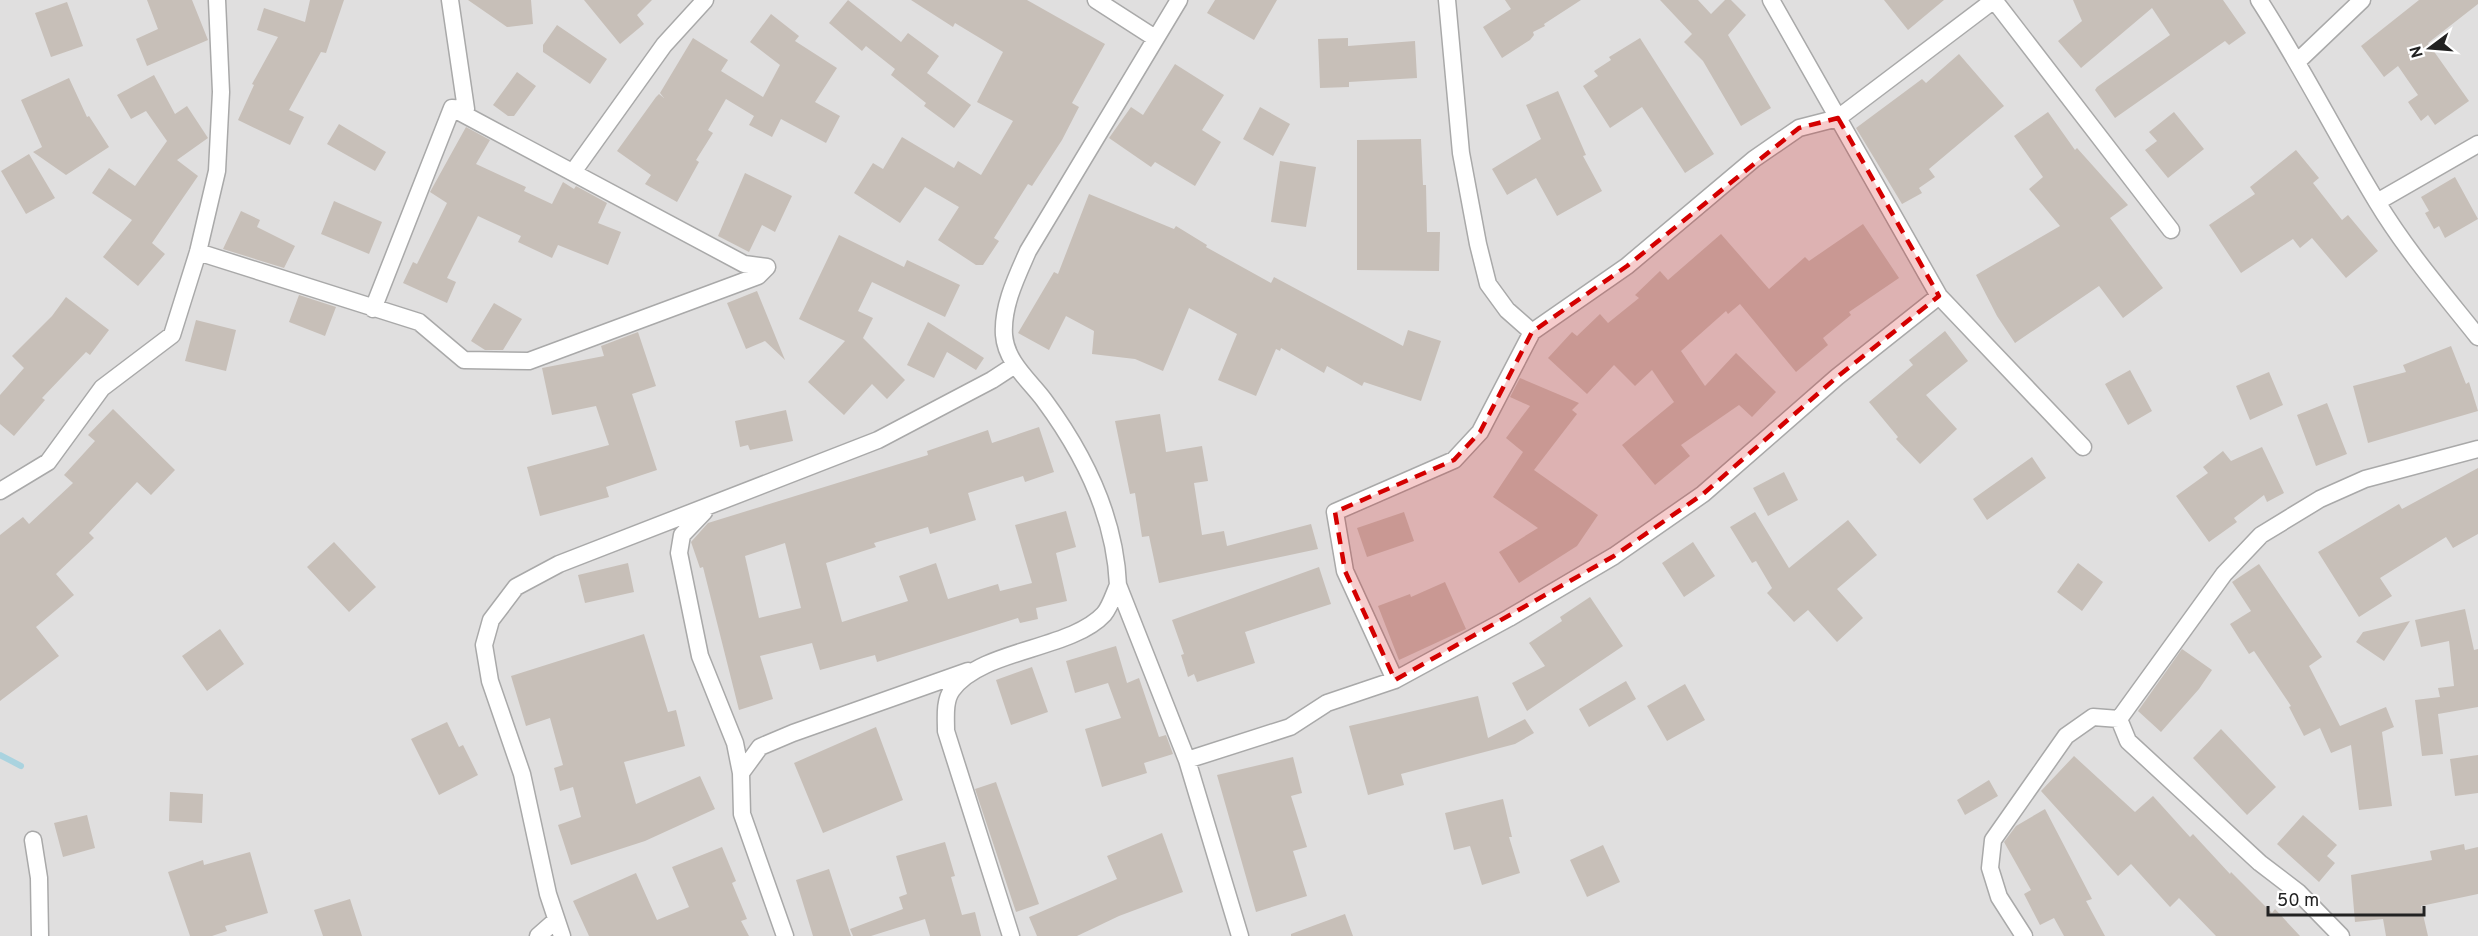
<svg xmlns="http://www.w3.org/2000/svg" width="2478" height="936" viewBox="0 0 2478 936" font-family="Overpass,sans-serif">
<style>
.residential{fill:#e0dfdf}
.lines{fill:none;stroke-linecap:round;stroke-linejoin:round}
.stream{stroke:#aad3df;stroke-width:6}
.building{fill:#c7bfb8;fill-rule:evenodd}
.minor-casing{stroke:#a9a9a9;stroke-width:19}
.minor{stroke:#fff;stroke-width:16}
.marked{fill:#d40000;fill-opacity:0.2;stroke:#d40000;stroke-width:4.5;stroke-dasharray:12 8;stroke-linejoin:round}
</style>
<rect width="100%" height="100%" fill="#f2efe9"/>
<path class="residential" d="M0,0H2478V936H0Z"/>
<g class="lines">
<path class="stream" d="M0,755L21,766"/>
</g>
<path class="building" d="M147,0H192L208,40L147,66L136,39L158,29Z
M310,0H344L326,53L321,52L289,110L304,117L290,145L238,120L254,85L252,84L278,37L257,30L264,8L305,22Z
M468,0H531L533,24L507,27Z
M584,0H652L637,15L644,24L620,44Z
M848,0L901,42L908,33L939,56L927,73L971,105L954,128L924,106L926,103L891,75L895,69L866,46L862,51L829,23Z
M911,0H1027L1105,44L1072,103L1079,107L1062,140L1032,186L1028,184L994,238L999,241L983,265H976L938,240L959,207L925,187L900,223L854,193L873,163L883,169L902,137L954,168L958,161L981,175L1013,121L977,102L1003,52L955,23L953,27Z
M1215,0H1277L1254,40L1207,13Z
M1505,0H1581L1544,24L1545,26L1533,32L1534,35L1530,40L1502,58L1483,27L1511,9Z
M1660,0H1698L1711,14L1725,0H1731L1746,15L1728,35L1771,108L1741,126L1703,61L1684,42L1692,34Z
M1884,0H1944L1908,30Z
M2073,0H2223L2246,33L2229,45L2225,41L2115,118L2095,90L2097,87L2170,35L2152,8L2081,68L2058,41L2082,21Z
M2419,0H2478V4L2428,43L2469,101L2435,125L2428,115L2421,121L2408,102L2418,95L2398,66L2384,77L2361,46Z
M67,2L83,46L51,57L35,13Z
M771,14L799,36L795,41L837,68L815,102L840,116L826,143L781,119L772,137L749,125L754,116L726,99L708,130L713,133L696,160L699,162L677,202L645,184L651,175L617,151L656,97L659,94L664,98L660,93L693,38L728,60L721,71L763,97L780,65L750,42Z
M557,25L607,59L590,84L543,52V45Z
M1348,38V46L1415,41L1417,78L1349,82V87L1320,88L1318,39Z
M1640,38L1714,154L1685,173L1642,107L1610,128L1583,86L1598,76L1594,71L1611,60L1609,57Z
M1959,54L2004,106L1929,169L1935,177L1919,188L1922,193L1902,204L1856,128L1922,79L1926,83Z
M1175,64L1224,95L1202,130L1221,142L1195,186L1155,162L1151,167L1109,138L1131,107L1143,115Z
M517,72L536,86L514,116H508L493,105Z
M154,75L175,114L187,106L208,138L177,160L198,176L152,243L165,254L138,286L103,257L132,220L92,193L109,168L135,186L167,141L146,111L131,119L117,95Z
M69,78L87,117L89,116L109,147L66,175L33,152L42,147L21,100Z
M1558,91L1586,155L1583,156L1602,191L1557,216L1536,178L1507,195L1492,169L1541,139L1526,105Z
M1260,107L1290,124L1273,156L1243,139Z
M2048,112L2075,150L2077,148L2128,205L2110,218L2163,288L2123,318L2099,286L2015,343L1997,316L1976,275L2060,226L2029,189L2043,177L2014,136Z
M2174,112L2204,149L2168,178L2145,150L2157,141L2149,132Z
M339,124L386,152L375,171L327,144Z
M466,127L490,140L476,164L526,187L524,191L552,204L563,182L574,189L576,186L607,203L598,223L621,232L608,265L558,245L552,258L518,242L521,236L478,216L447,278L456,282L447,303L403,283L413,262L417,264L447,203L430,192Z
M1421,139L1423,185H1426L1427,232H1440L1439,271L1357,270V140Z
M2296,150L2319,178L2313,183L2342,220L2348,215L2378,251L2346,278L2312,238L2300,248L2293,239L2241,273L2209,225L2255,194L2250,187Z
M29,154L55,198L26,214L1,171Z
M1280,161L1316,167L1306,227L1271,222Z
M745,173L792,196L775,232L762,225L749,252L718,236Z
M2455,177L2478,219L2445,238L2439,226L2434,229L2425,213L2429,211L2421,197Z
M1089,194L1174,229L1176,226L1207,245L1206,247L1271,283L1274,277L1403,346L1408,330L1441,341L1421,401L1364,382L1362,386L1327,366L1324,373L1281,348L1280,351L1276,349L1256,396L1218,380L1237,334L1189,308L1163,371L1135,359L1092,354L1094,331L1066,316L1049,350L1018,333L1054,272L1058,274Z
M334,201L382,222L369,254L321,234Z
M241,211L260,220L257,227L295,246L284,268L223,249Z
M1863,224L1899,278L1849,312L1851,315L1823,338L1828,345L1796,372L1740,304L1728,314L1726,311L1681,351L1705,386L1736,353L1776,392L1752,417L1739,405L1681,445L1690,456L1655,485L1622,445L1674,402L1652,370L1635,386L1614,365L1587,394L1548,358L1572,332L1577,336L1600,314L1608,323L1639,298L1635,295L1660,271L1668,280L1721,234L1769,289L1805,257L1809,261Z
M839,235L904,267L907,260L960,285L945,317L872,282L858,311L873,318L863,338L905,380L887,399L872,384L844,415L808,382L845,341L799,319Z
M757,291L785,360L765,341L746,349L727,303Z
M299,295L336,307L325,336L289,322Z
M66,297L109,330L90,355L86,352L42,398L45,400L14,436L0,424V395L24,368L12,356L52,316Z
M494,303L522,319L503,350H485L471,341Z
M196,320L236,330L226,371L185,361Z
M928,322L984,358L976,370L947,352L934,378L907,365Z
M1945,331L1968,361L1926,395L1957,429L1920,464L1896,439L1898,437L1869,402L1913,365L1909,360Z
M638,332L656,386L632,394L657,470L606,487L609,497L540,516L527,467L609,445L596,406L552,415L542,368L604,356L601,346Z
M2451,346L2466,384L2469,382L2478,411L2368,443L2353,386L2406,372L2403,365Z
M2130,370L2152,411L2128,425L2105,384Z
M2269,372L2283,405L2250,420L2236,386Z
M1520,378L1579,403L1572,410L1577,414L1534,470L1598,515L1577,546L1519,583L1499,552L1538,528L1493,497L1523,452L1506,438L1530,406L1510,397Z
M2327,403L2347,454L2316,466L2297,415Z
M113,409L175,470L151,495L137,482L89,533L94,538L56,574L74,595L36,627L59,656L0,701V535L23,517L29,524L73,483L64,475L95,441L88,435Z
M786,410L793,441L750,450L748,445L740,447L735,421Z
M1160,414L1166,452L1202,446L1208,481L1194,483L1202,535L1224,531L1227,546L1311,524L1318,549L1159,583L1149,536L1142,537L1135,493L1130,494L1115,421Z
M1039,427L1054,472L1025,482L1023,476L968,493L976,520L930,534L928,527L874,543L876,547L826,563L842,622L908,601L899,576L936,563L948,599L998,584L1000,591L1032,583L1015,525L1066,511L1076,547L1056,553L1067,601L1036,608L1038,619L1020,623L1018,618L877,662L875,655L820,670L812,643L760,656L773,699L739,710L703,567L700,568L691,542L708,523L928,455L927,451L988,430L992,443ZM785,543L801,608L759,618L745,556Z
M2262,447L2284,493L2267,502L2264,495L2234,518L2237,522L2209,542L2176,496L2208,473L2203,467L2223,451L2231,461Z
M2032,457L2046,478L1987,520L1973,499Z
M2478,468V534L2453,548L2446,537L2380,578L2392,596L2359,617L2318,552L2399,504L2402,509Z
M1784,472L1798,500L1768,516L1753,488Z
M1404,512L1414,541L1367,557L1357,528Z
M1755,512L1789,568L1848,520L1877,555L1837,589L1863,618L1837,642L1808,610L1794,622L1767,593L1772,588L1756,561L1752,563L1730,527Z
M334,542L376,587L349,612L307,567Z
M1693,542L1715,576L1684,597L1662,563Z
M628,563L634,592L585,603L578,575Z
M2078,563L2103,582L2082,611L2057,592Z
M2259,564L2322,657L2309,666L2340,726L2386,707L2394,727L2382,732L2392,806L2359,810L2351,745L2331,753L2320,728L2304,736L2289,707L2291,706L2254,651L2249,654L2230,624L2251,611L2232,582Z
M1319,567L1331,604L1245,632L1255,663L1197,682L1194,674L1188,677L1181,655L1184,654L1172,620Z
M1445,582L1466,629L1399,660L1378,606L1410,594L1411,597Z
M1590,597L1623,646L1527,711L1512,683L1545,666L1529,643L1562,621L1560,617Z
M2465,609L2474,650L2478,649V707L2438,714L2443,754L2422,756L2415,700L2440,697L2438,688L2454,686L2449,641L2421,647L2415,620Z
M2410,621L2384,661L2356,642L2363,632Z
M220,629L244,664L207,691L182,656Z
M644,634L668,712L676,710L685,746L624,762L636,804L700,776L715,809L645,841L571,865L558,825L581,817L573,787L560,791L554,768L563,765L550,718L526,726L511,676Z
M1116,646L1127,683L1139,678L1159,737L1166,735L1173,754L1144,763L1147,773L1102,787L1085,729L1121,718L1108,683L1075,693L1066,661Z
M2182,649L2212,670L2199,689L2161,732L2138,711Z
M1032,667L1048,712L1011,725L996,680Z
M1626,681L1636,699L1589,727L1579,709Z
M1685,684L1705,720L1667,741L1647,706Z
M1478,696L1488,738L1525,719L1534,733L1515,744L1401,774L1404,785L1368,795L1349,726Z
M447,722L459,747L463,745L478,775L439,795L411,739Z
M876,727L903,800L823,833L794,763Z
M2221,729L2276,787L2247,815L2193,758Z
M2478,755V793L2455,796L2450,759Z
M2074,756L2135,812L2153,796L2190,837L2193,834L2230,874L2231,872L2272,913L2275,909L2300,936H2216L2179,898L2170,907L2131,864L2118,876L2041,791Z
M1293,757L1302,793L1291,796L1307,847L1293,851L1307,896L1256,912L1217,775Z
M1989,780L1998,796L1965,815L1957,800Z
M996,782L1039,904L1016,912L975,789Z
M170,792L203,794L202,823L169,821Z
M1503,799L1512,837H1509L1520,873L1482,885L1470,846L1454,850L1445,813Z
M2045,809L2092,899L2086,901L2105,936H2064L2054,918L2040,925L2024,894L2031,890L2004,842L2016,826Z
M87,815L95,848L63,857L54,823Z
M2303,815L2337,845L2327,856L2335,863L2319,882L2277,844Z
M1162,833L1183,892L1119,916L1077,936H1037L1029,917L1117,879L1107,856Z
M945,842L955,876L951,877L962,915L975,912L981,936H930L925,919L871,936H853L850,929L903,909L899,897L907,894L896,856Z
M2464,844L2465,850L2478,847V894L2421,906L2428,936H2386L2383,919L2355,922L2351,875L2432,860L2430,851Z
M1603,845L1620,882L1587,897L1570,860Z
M722,847L736,881L732,883L747,919L741,921L749,936H589L573,901L636,873L657,920L689,907L672,867Z
M250,852L268,913L225,926L227,931L212,936H190L168,872L203,860L204,865Z
M829,869L851,936H813L796,880Z
M350,899L362,936H323L314,910Z
M1345,914L1353,936H1291V934Z"/>
<g class="lines">
<defs>
<path id="minor" d="M1096,0L1155,38
M1179,0L1028,251C1017,276 1002,306 1004,335C1006,362 1029,380 1044,400C1084,454 1115,517 1118,585L1187,760L1240,936
M1771,0L1939,296L2083,447
M2259,0C2301,65 2336,135 2377,202C2406,250 2443,293 2478,337
M2298,61L2362,0
M452,108L744,264L767,267
M573,172L664,45L705,0
M2377,202L2478,144
M198,252L419,322L464,360L529,361L758,276L767,267
M373,309L452,108L466,109L450,0
M1532,332L1627,266L1754,159L1799,128L1838,118L1994,0L2171,230
M0,491L48,462L102,388L172,335L198,252L217,171L221,92L217,0
M704,512L682,535L679,553L700,656L735,743L741,773L742,814L785,936
M1395,680L1345,571L1335,512L1454,460L1480,432L1532,332L1507,310L1488,284L1478,244L1461,153L1447,0
M1187,760L1290,727L1327,703L1395,680L1509,618L1614,556L1703,494L1837,377L1939,296
M741,773L760,747L793,733L968,671
M33,840L39,878L40,936
M538,936L555,921
M562,936L548,894L522,774L490,681L484,645L491,620L516,587L559,564L878,440L992,380L1015,365
M1011,936L946,731C946,718 944,701 952,690C981,649 1071,650 1104,614C1110,607 1114,594 1118,585
M2024,936L1999,897L1990,868L1993,840L2066,736L2093,717L2119,719
M2341,936L2298,892L2260,863L2128,741L2119,719L2224,574L2261,535L2320,499L2365,479L2478,449"/>
</defs>
<use href="#minor" class="minor-casing"/>
<use href="#minor" class="minor"/>
</g>
<path class="marked" d="M1838,118L1939,296L1837,377L1703,494L1614,556L1395,680L1345,571L1335,512L1454,460L1480,432L1532,332L1627,266L1799,128Z"/>
<g transform="translate(2430 48) rotate(254)" stroke="#ffffff" stroke-width="4.5" paint-order="stroke">
<path d="M0-4.5L10 22L0 15L-10 22Z" fill="#222222"/>
<text y="-9" font-size="16" font-weight="bold" text-anchor="middle" fill="#222222">N</text>
</g>
<path d="M2268 906v9h156v-9" fill="none" stroke="#222222" stroke-width="3"/>
<text x="2277" y="906" font-size="18" fill="#222222" stroke="#ffffff" stroke-width="4.5" paint-order="stroke">50 m</text>
</svg>
